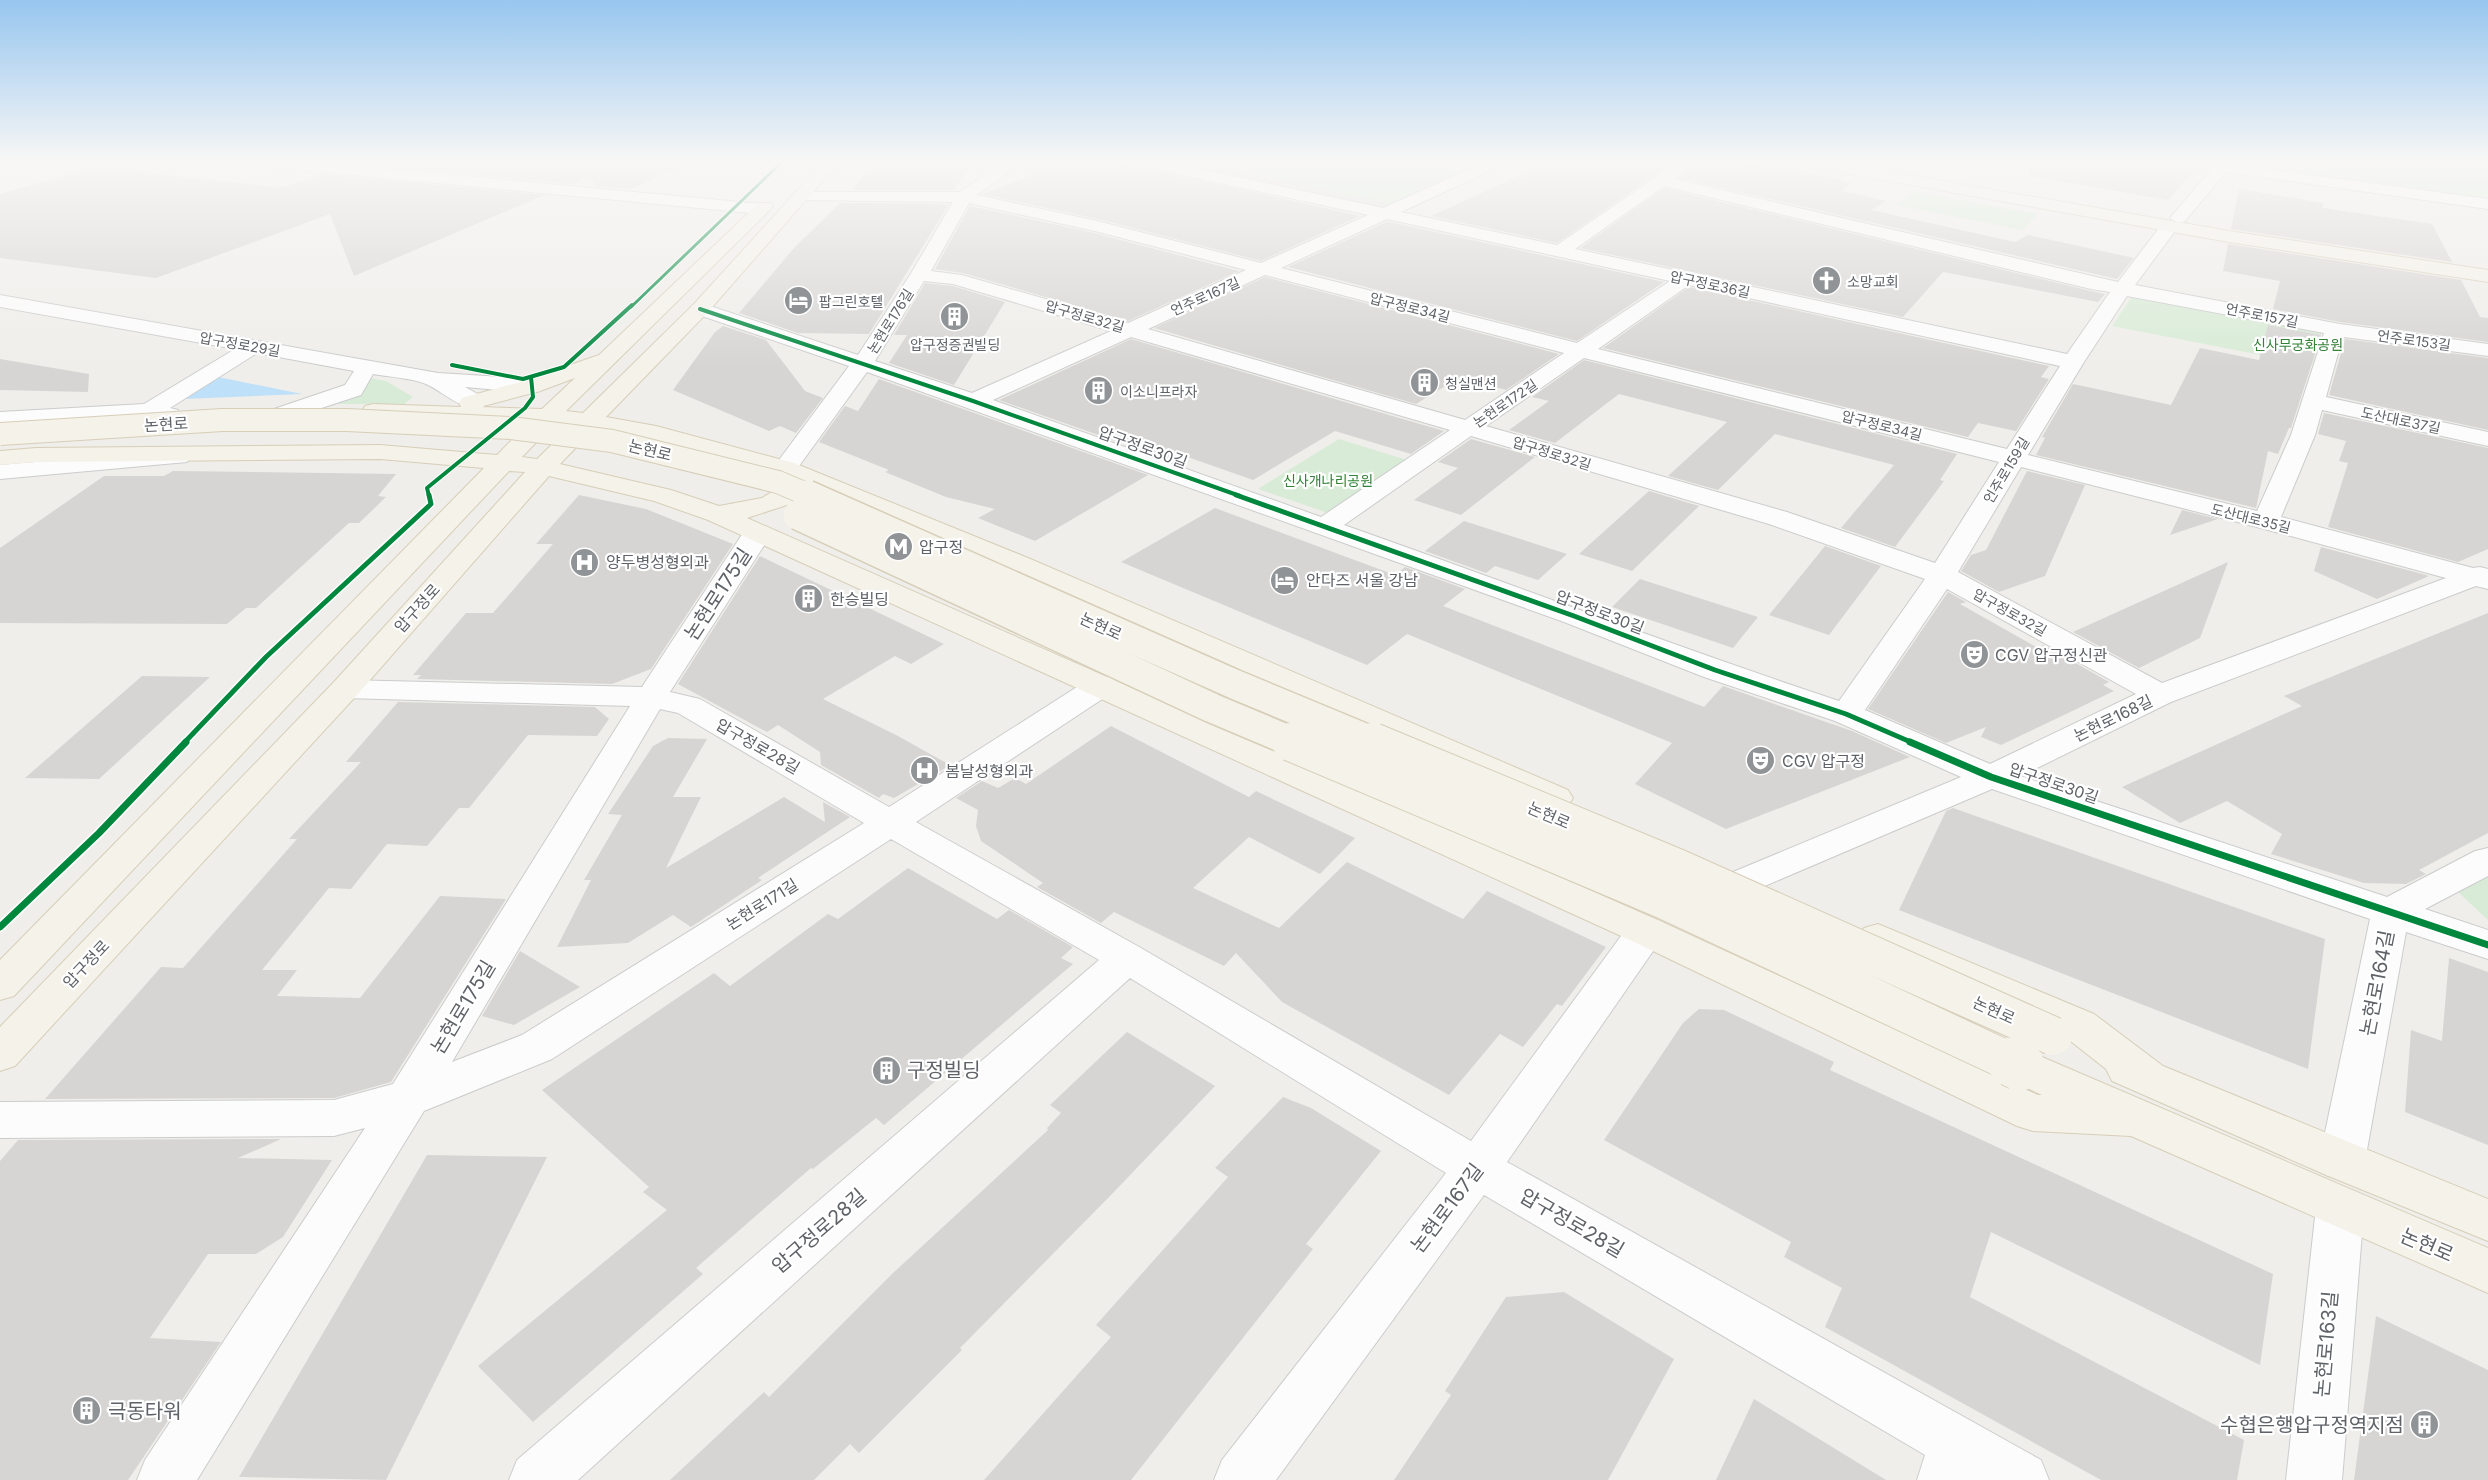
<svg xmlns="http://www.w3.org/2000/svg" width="2488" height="1480" viewBox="0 0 2488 1480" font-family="Inter,'Noto Sans KR',sans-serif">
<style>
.education{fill:#e2e0da}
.green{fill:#d8ebd6}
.water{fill:#bfe0f9}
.building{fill:#d6d5d3}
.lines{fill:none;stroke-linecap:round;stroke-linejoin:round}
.minor-casing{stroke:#cbcccc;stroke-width:2}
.major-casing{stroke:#d7ceb8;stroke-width:2}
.minor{fill:#fdfcfc;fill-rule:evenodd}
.major{fill:#f4f2e9;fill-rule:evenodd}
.major-bridge-far3-casing{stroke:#d7ceb8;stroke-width:24;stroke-linecap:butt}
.major-bridge-far2-casing{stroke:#d7ceb8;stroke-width:32;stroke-linecap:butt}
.major-bridge-far1-casing{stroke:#d7ceb8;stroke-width:40;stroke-linecap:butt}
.major-bridge-casing{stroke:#d7ceb8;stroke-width:51;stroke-linecap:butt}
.major-bridge-far3{stroke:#f4f2e9;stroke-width:22}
.major-bridge-far2{stroke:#f4f2e9;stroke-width:29}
.major-bridge-far1{stroke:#f4f2e9;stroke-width:38}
.major-bridge{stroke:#f4f2e9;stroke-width:49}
.cycleway-far3-casing{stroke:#fff;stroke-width:5}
.cycleway-far2-casing{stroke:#fff;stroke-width:6}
.cycleway-far1-casing{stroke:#fff;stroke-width:8}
.cycleway-casing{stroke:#fff;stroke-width:10}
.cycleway-far3{stroke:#00873e;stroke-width:3}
.cycleway-far2{stroke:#00873e;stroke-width:4}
.cycleway-far1{stroke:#00873e;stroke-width:5}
.cycleway{stroke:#00873e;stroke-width:7}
.labels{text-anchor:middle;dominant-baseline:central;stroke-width:4.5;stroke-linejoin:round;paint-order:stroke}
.far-poi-label{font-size:14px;fill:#5f6368;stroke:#fff;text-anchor:start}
.far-street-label{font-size:14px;fill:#5f6368;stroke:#fff}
.far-park-label{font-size:14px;fill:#348238;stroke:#fff}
.street-label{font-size:16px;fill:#5f6368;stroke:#fff}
.poi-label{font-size:16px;fill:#5f6368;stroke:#fff;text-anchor:start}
.near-street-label{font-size:20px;fill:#5f6368;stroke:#fff}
.near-poi-label{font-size:20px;fill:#5f6368;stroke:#fff;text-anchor:start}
</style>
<rect width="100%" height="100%" fill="#efeeea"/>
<path class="education" d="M1154,160H1501L1389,210Z"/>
<path class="green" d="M1287,160H1490L1393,204L1250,174Z
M2167,160H2473L2488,168V204Z
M1916,192L2038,214L2023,230L1896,205Z
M2133,295L2322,330L2312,365L2112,326Z
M369,378L386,381L413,397L404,404H336L361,394Z
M1339,439L1410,461L1331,514L1258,489Z
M2488,877V920L2458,892Z"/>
<path class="water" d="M218,377L302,394L184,399Z"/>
<path class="building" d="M364,160H695L631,189L595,186L590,176L571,184L353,163Z
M882,160H974L954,190H852L865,173H870Z
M1051,160H1110L1360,216L1261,261L1098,219L982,194L1028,177Z
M1554,160L1607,162L1611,160H1677L1557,243L1431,216Z
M1700,160H1727L1843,179L1840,181L1851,183L1841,191L1887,201L1871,210L2015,242L2028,235L2134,258L2117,279L1679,178Z
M2030,160H2144L2161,162L2169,167L2195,170L2168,200L2029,176Z
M95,167L282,188L321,174L544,195L354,276L330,214L156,278L0,258V194Z
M1664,188L2091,291L2105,294L2098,302L1943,272L1903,317L1580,248Z
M2239,189L2323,203V208L2432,224L2452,262L2231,229Z
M840,203L944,204L943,206L949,204L869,334L798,333L739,313L794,248Z
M970,206L1094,233L1239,271L1128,321L963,273L935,269Z
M1386,222L1394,223L1664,282L1577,341L1288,267Z
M2228,244L2461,280L2480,317L2488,318V342L2340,322L2273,309L2280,281L2223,271Z
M1265,277L1559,354L1506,390L1460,377L1416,404L1154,328Z
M925,283L953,286L1005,302L954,385L889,363L907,335H894Z
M1689,287L2049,366L2041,377L2049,379L2016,431L1978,423L1968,437L1603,348Z
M2268,325L2321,335L2291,428H2289L2278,454L2268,451L2256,508L2036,455L2045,438L2042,437L2073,384L2171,405L2200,348L2259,360Z
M723,326L766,340L805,391L823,398L796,433L780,426L769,431L673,390L715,332Z
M1131,339L1396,417L1444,431L1411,454L1335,431L1253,480L1182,455L1172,461L999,400Z
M2345,339L2488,358V430L2329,395Z
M0,359L89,374L88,392L0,390Z
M1584,360L1957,454L1940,480L1944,481L1895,547L1841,528L1894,465L1775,434L1718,490L1668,476L1727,422L1619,394L1555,443L1509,430L1549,401L1532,397Z
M879,379L1148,475L1035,541L978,518L995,509L946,497L885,472L889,470L819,442L845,406L858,411Z
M2324,413L2488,448V549L2458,562L2328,527L2348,463L2339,461L2346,441L2318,434Z
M1471,439L1535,457L1461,515L1414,500L1458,468L1438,462Z
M173,471L396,474L378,496L386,497L359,523H349L256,608H246L227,624L0,623V548L104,476H164Z
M2027,471L2085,485L2045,576L1999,592L1961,571L1971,555L1986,550Z
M1649,491L1699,506L1632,571L1579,554Z
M579,495L646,509L733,544L651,669L612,684L417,679L421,675H413L466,613H493L553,544H536Z
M1215,508L1395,575L1405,567L1465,589L1443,606L1704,707L1723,686L1852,731L1910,757L1726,829L1635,784L1672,743L1407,634L1367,665L1121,562Z
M2182,510L2218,519L2170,535Z
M1464,521L1567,554L1538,580L1495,566L1486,573L1425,551Z
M1825,546L1881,566L1829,635L1769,615Z
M2321,547L2426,575L2429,576L2377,599L2314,571Z
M760,556L944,644L911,664L895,656L823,699L898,736L948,764L946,765L949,766L894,798L883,794L879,798L821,765L820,752L778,725L767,732L678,684Z
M2228,562L2200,638L2139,668L2073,632Z
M1640,579L1758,617L1733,648L1612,607Z
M1948,592L1966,602L1960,604L2038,648L2044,645L2109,682L2103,685L2114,691L2001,745L1981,737L1986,727L1946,743L1868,709Z
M2488,613V833L2419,870L2426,874L2406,884L2364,883L2271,854L2282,834L2227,801L2180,823L2122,787L2302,706L2284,696Z
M142,676L210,677L99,779L25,778Z
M398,702L595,707L609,719L597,736L528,735L469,808H459L427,846L387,844L351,889L329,888L262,970H297L277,996L360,998L440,896L506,899L391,1082L334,1098L45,1099L161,967L183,968L297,839H289L361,762H346Z
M1111,726L1249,797L1256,791L1355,838L1320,874L1249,837L1193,888L1279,928L1347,862L1463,919L1487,891L1606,947L1562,1006L1557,1004L1523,1047L1500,1034L1449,1095L1282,1002L1236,953L1224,966L1114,912L1101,923L1037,887L1043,883L981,841L976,826L978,810L956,798L982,781L998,788L1015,778L1026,784Z
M668,738L707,739L673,797H701L666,868L784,797L825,822L823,802L850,817L758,878L762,880L691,927L673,915L628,943L557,947L591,880H584L622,815L608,814L653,746Z
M1953,808L2325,939L2308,1069L1899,910L1946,811Z
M908,868L997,919L1009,910L1073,947L1061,958L1073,964L884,1125L876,1118L813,1169L811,1168L696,1268L703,1274L533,1422L478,1366L667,1210L643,1192L649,1187L542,1090L714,973L730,986L828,914L838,919Z
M520,951L580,987L514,1025L482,1016Z
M2449,958L2488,972V1145L2405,1112L2411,1030L2442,1041Z
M1699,1009L1724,1010L1834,1062L1830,1070L2273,1274L2260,1365L1991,1232L1970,1297L2244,1440L2237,1480H2101L1825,1327L1842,1288L1784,1257L1791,1242L1604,1140L1683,1023Z
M1127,1032L1215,1086L1112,1194L960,1348L962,1350L859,1453L850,1444L814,1480H670L764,1392L769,1397L892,1274L1048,1130L1047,1128L1061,1113L1050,1105Z
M1283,1097L1311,1108L1381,1151L1306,1244L1313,1249L1131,1480H984L1111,1337L1096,1325L1228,1177L1215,1168Z
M281,1139L238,1158L332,1160L283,1237L256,1254H208L150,1338L221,1342L128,1480H0V1161L18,1140Z
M427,1155L547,1157L386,1480L239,1477Z
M1564,1292L1674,1359L1608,1480H1394L1451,1395L1445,1391L1506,1297Z
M2376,1316L2488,1370V1480H2354Z
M1754,1399L1886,1480H1716Z"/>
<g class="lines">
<defs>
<path id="minor" d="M242,160H293L762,204L770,209L762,214L250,165Z
M1007,160H1025L977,195L1097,221L1261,263L1368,215L1137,165L1130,160H1157L1383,208L1490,160H1509L1507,163L1401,212L1557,245L1681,160H1698L1674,179L2118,282L2163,223H2175L2178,227L2135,285L2340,324L2488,344V356L2344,337L2342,339L2326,397L2488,432V446L2322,410L2315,435L2281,517L2473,568L2480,567L2488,569V589L2476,586L2171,702L2021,776L2387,897L2475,851L2488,848V876L2425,909L2488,930V959L2406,932L2365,1161L2358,1175L2342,1180L2326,1175L2319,1161L2370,919L1992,789L1746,894L1733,890L1727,881L1733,872L1961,777L1835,721L1704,677L1564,622L867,372L794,473L785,475L776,473L773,468L849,366L693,313L690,309L693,305H707L858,355L910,275L953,202L801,200L795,198L793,195L795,192H960ZM1664,186L2091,289L2110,292L2067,354L1575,249ZM969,203L1095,231L1246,270L1128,323L962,275L931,271ZM1387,219L1670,281L1577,343L1281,268ZM1265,275L1564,353L1465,420L1148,329ZM924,281L953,284L1111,331L972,393L875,361ZM1689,285L2060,366L2007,449L1598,349ZM2127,296L2324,333L2291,435L2257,511L2028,455L2084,362ZM1131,337L1450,430L1321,517L993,400ZM1584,358L1999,462L1935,563L1787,512L1486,426ZM1471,436L1769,524L1925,579L1839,701C1673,646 1509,583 1344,525ZM2021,467L2257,527L2446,578L2162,683L1958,572ZM1947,589L2136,694L1990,764L1865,710Z
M2161,160H2201L2488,199V209L2226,172L2184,222L2178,223L2170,218L2211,170L2169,165Z
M0,295L438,373L532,379L540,381L543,386L540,391L532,393L465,387L483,397L486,402L483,407C462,412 444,392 426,384C411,378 390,377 373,374L361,395L282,421L274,419L271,414L274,409L345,385L354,371L257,353L170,408L178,410L181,415L178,420L170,422L149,418L0,426V412L144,404L235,349L0,307Z
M178,450L187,452L190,457L187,462L0,479V465Z
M759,525L768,527L772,533L670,692L700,699L889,807L1091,678L1102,676L1113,678L1118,685L1113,692L916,822L1141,948L1471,1141L1632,921L1646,917L1660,921L1665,931L1660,941L1507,1162L2041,1460L2049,1480H1917L1925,1455L1484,1195L1276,1480H1214L1222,1460L1446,1173L1130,978L578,1480H509L517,1460L1099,960L891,839L552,1059L424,1111L197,1480H137L145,1460L365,1128L334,1136L0,1138V1102L334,1100L393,1084L630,706L345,698L334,696L329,689L334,682L345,680L642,687L741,536L750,527ZM660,709L678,713L864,823L522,1035L452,1062Z
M2340,1187L2357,1193L2364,1208L2342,1480H2286L2316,1208L2323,1193Z"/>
<path id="major" d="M825,160H841L707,313L606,417L656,426L794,463L1028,558L1568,790L1573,798L1568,806L1556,809L1544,806L1008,570L809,487L790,504L747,518L1660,921L2038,1095H2042L2005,1078L1998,1066L2005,1054L2020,1049L2035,1054L2488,1248V1293L2131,1136L2033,1131L2017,1126L1632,941L708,520L654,501L549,476L356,696L15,1066L0,1071V1027L334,682L525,472L509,471L14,996L0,1000V960L484,468L380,459L36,462L0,465V451L36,448L380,445L497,455L529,422L373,418L365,416L362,411L365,406L373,404L461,407L459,403L462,398L524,381L599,355L759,203H771L773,206L771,209L566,411L583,413L693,305ZM575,378L542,409L480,407L540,391ZM554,424L571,426L537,459L522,457ZM594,429L654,440L776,473L787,478L786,483L762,498L719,506L671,490L560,464Z
M1791,160H1823L2229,231L2488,270V282L2229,242L1799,165Z
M1878,924L2094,1014L2163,1066L2488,1199V1241L2326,1175L2112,1081L2106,1069L2064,1036L1864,948L1858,938L1864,928Z"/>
</defs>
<use href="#minor" class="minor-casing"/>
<use href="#major" class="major-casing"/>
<use href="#minor" class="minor"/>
<use href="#major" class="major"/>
<defs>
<path id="major-bridge-far3" d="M0,434L222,420H347L511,428L612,441L778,482L811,496"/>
<path id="major-bridge-far2" d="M807,495L1234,684L1376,743
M798,515L1212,708L1295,743"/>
<path id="major-bridge-far1" d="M1291,742L1665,900L2015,1064
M1373,742L1677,868L2053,1036"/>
<path id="major-bridge" d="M2012,1062L2020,1066"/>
</defs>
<use href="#major-bridge-far3" class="major-bridge-far3-casing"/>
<use href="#major-bridge-far2" class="major-bridge-far2-casing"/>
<use href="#major-bridge-far1" class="major-bridge-far1-casing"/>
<use href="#major-bridge" class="major-bridge-casing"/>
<use href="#major-bridge-far3" class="major-bridge-far3"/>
<use href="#major-bridge-far2" class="major-bridge-far2"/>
<use href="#major-bridge-far1" class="major-bridge-far1"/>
<use href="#major-bridge" class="major-bridge"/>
<defs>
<path id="cycleway-far3" d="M631,307L784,160"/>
<path id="cycleway-far2" d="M700,309L973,401L1240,496
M452,365L523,379L564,367L632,305
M429,496L427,488L525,408L533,397L531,377"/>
<path id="cycleway-far1" d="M1236,495L1574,616L1715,670L1846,714L1913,743
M184,743L266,657L431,504L429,495"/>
<path id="cycleway" d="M1910,742L1991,777L2488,945
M0,927L99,833L186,742"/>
</defs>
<use href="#cycleway-far3" class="cycleway-far3-casing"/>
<use href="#cycleway-far2" class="cycleway-far2-casing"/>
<use href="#cycleway-far1" class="cycleway-far1-casing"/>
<use href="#cycleway" class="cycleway-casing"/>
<use href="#cycleway-far3" class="cycleway-far3"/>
<use href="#cycleway-far2" class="cycleway-far2"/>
<use href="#cycleway-far1" class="cycleway-far1"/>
<use href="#cycleway" class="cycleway"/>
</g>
<linearGradient id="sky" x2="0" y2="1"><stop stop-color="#97c6ef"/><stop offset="0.44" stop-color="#f8f7f6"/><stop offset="1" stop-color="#f8f7f6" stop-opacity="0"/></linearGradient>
<rect width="2488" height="367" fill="url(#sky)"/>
<defs>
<symbol id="church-disc" viewBox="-11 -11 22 22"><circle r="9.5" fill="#919496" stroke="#fff"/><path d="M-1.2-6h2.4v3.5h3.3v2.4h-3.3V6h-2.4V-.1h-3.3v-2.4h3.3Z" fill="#fff"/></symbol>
<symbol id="hotel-disc" viewBox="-11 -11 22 22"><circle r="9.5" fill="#919496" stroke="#fff"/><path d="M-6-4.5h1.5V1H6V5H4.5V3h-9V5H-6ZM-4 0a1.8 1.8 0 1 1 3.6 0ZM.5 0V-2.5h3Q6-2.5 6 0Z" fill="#fff"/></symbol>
<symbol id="building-disc" viewBox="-11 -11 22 22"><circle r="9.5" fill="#919496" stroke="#fff"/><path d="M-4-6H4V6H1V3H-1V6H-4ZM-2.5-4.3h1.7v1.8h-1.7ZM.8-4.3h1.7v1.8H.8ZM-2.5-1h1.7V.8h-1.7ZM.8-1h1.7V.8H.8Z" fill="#fff"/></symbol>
<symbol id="metro-disc" viewBox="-11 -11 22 22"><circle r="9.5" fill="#919496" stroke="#fff"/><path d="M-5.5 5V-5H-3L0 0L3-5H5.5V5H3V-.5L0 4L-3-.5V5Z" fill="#fff"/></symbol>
<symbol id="hospital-disc" viewBox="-11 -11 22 22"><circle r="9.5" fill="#919496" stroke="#fff"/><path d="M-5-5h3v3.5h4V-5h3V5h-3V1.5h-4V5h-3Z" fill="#fff"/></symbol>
<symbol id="theatre-disc" viewBox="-11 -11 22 22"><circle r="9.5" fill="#919496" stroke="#fff"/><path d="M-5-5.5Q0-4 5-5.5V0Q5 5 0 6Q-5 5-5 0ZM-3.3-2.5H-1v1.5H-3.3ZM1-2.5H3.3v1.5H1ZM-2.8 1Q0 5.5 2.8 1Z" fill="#fff"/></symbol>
</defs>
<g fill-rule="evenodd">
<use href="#church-disc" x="1810" y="264" width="33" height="33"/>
<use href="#hotel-disc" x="782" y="284" width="33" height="33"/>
<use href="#building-disc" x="938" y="300" width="33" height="33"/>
<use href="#building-disc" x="1408" y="366" width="33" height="33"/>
<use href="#building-disc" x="1082" y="374" width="33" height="33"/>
<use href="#metro-disc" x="882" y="530" width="33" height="33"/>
<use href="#hospital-disc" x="568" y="546" width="33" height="33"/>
<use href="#hotel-disc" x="1268" y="564" width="33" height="33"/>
<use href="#building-disc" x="792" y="582" width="33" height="33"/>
<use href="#theatre-disc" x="1958" y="638" width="33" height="33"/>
<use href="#theatre-disc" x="1744" y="744" width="33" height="33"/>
<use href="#hospital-disc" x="908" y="754" width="33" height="33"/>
<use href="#building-disc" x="870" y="1054" width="33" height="33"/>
<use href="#building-disc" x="70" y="1394" width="33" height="33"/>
<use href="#building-disc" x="2408" y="1408" width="33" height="33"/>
</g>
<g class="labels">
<g class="far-poi-label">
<text x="1847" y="281">소망교회</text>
<text x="819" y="301">팝그린호텔</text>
<text x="955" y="344" text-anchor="middle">압구정증권빌딩</text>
<text x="1445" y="383">청실맨션</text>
<text x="1120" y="391">이소니프라자</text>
</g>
<g class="far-street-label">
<text transform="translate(1710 284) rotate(12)">압구정로36길</text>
<text transform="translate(1205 296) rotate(-24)">언주로167길</text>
<text transform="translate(1410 307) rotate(14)">압구정로34길</text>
<text transform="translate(2262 315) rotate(11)">언주로157길</text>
<text transform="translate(1085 316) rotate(16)">압구정로32길</text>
<text transform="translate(890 321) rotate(-58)">논현로176길</text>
<text transform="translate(2414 340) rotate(8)">언주로153길</text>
<text transform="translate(240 344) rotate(10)">압구정로29길</text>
<text transform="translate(1505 403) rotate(-34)">논현로172길</text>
<text transform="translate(2401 420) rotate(12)">도산대로37길</text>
<text transform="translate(1882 425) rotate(14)">압구정로34길</text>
<text transform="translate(1552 453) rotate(17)">압구정로32길</text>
<text transform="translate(2006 470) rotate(-59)">언주로159길</text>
<text transform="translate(2251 518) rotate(14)">도산대로35길</text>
<text transform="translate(2010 612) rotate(29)">압구정로32길</text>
</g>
<g class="far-park-label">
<text x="2298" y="344">신사무궁화공원</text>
<text x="1328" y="480">신사개나리공원</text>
</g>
<g class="street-label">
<text transform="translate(166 424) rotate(-3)">논현로</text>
<text transform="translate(1143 447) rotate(20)">압구정로30길</text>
<text transform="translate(650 450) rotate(14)">논현로</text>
<text transform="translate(417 608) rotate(-48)">압구정로</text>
<text transform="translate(1600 612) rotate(21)">압구정로30길</text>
<text transform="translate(1101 626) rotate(24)">논현로</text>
<text transform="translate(2113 718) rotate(-26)">논현로168길</text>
<text transform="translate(758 746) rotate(30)">압구정로28길</text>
<text transform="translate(2054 783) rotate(19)">압구정로30길</text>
<text transform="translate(1549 815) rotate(23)">논현로</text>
<text transform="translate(762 904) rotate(-32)">논현로171길</text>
<text transform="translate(86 964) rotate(-47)">압구정로</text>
<text transform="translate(1994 1010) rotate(24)">논현로</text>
</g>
<g class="poi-label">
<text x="919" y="547">압구정</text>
<text x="606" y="562">양두병성형외과</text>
<text x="1306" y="580">안다즈 서울 강남</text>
<text x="830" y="599">한승빌딩</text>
<text x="1995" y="655">CGV 압구정신관</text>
<text x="1782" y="761">CGV 압구정</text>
<text x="945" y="771">봄날성형외과</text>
</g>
<g class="near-street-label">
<text transform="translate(718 594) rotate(-57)">논현로175길</text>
<text transform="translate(2377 983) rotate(-79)">논현로164길</text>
<text transform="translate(463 1007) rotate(-59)">논현로175길</text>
<text transform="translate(1447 1208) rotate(-53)">논현로167길</text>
<text transform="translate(1572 1223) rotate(30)">압구정로28길</text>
<text transform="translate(819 1231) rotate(-41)">압구정로28길</text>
<text transform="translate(2427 1245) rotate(23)">논현로</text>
<text transform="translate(2326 1344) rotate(-85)">논현로163길</text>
</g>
<g class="near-poi-label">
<text x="907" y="1070">구정빌딩</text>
<text x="108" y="1411">극동타워</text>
<text x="2404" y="1425" text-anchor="end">수협은행압구정역지점</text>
</g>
</g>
</svg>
